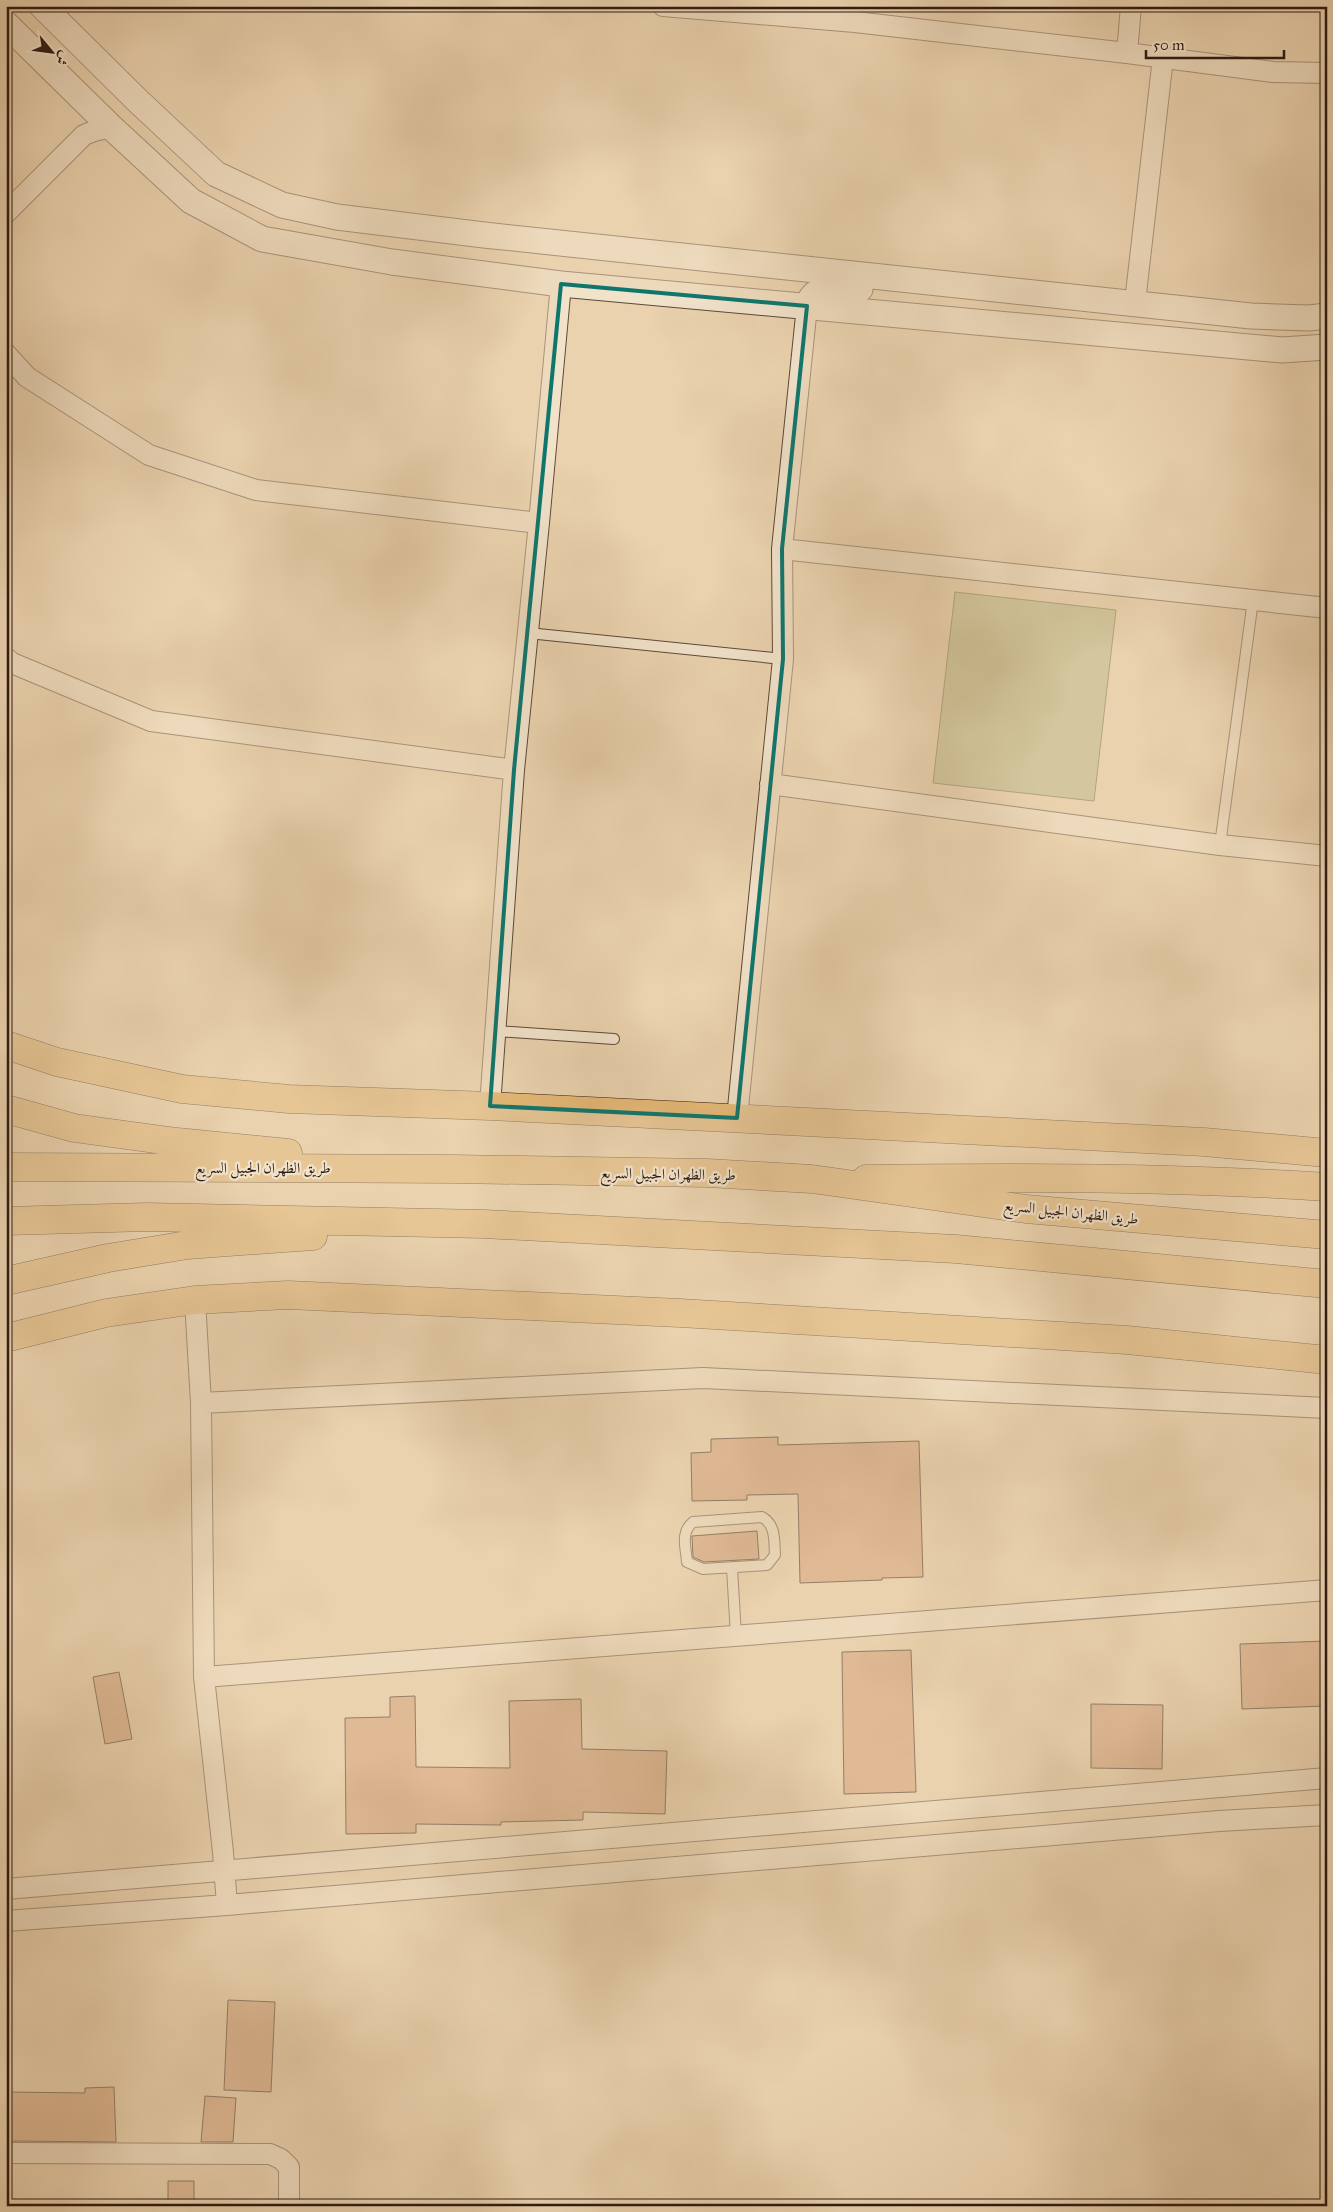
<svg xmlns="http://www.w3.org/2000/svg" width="1333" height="2212" viewBox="0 0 1333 2212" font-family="'IM FELL Great Primer',Amiri,serif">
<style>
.green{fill:#babb88;stroke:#746b4e}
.building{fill:#d29d76;stroke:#2d1b13}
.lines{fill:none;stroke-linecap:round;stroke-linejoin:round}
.service-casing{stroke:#5c493a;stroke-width:12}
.minor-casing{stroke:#5c493a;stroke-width:22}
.tertiary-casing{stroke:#5c493a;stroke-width:27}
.primary-casing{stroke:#2d1b13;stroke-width:29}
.motorway-casing{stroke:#2d1b13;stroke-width:29}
.service{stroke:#f1e2ca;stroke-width:10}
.minor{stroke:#f1e2ca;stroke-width:20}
.tertiary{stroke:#f1e2ca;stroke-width:25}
.primary{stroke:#e5b977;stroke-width:28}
.motorway{stroke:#e5b977;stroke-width:28}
.marked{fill:none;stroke:#0f766e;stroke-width:4;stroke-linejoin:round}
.labels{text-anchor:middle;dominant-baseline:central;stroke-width:4.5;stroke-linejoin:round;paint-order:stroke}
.street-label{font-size:15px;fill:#2d1b13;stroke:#f1e2ca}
</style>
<rect width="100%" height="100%" fill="#ead2ae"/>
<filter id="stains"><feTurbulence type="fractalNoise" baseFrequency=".004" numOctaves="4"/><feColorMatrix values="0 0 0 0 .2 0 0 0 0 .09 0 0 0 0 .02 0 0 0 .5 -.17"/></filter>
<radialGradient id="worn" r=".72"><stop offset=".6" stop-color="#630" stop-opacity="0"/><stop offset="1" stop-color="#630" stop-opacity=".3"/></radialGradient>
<path class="green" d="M955,592L1116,610L1094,801L933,783Z"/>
<path class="building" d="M778,1437V1445L919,1441L923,1577L882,1578V1580L800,1583L798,1494L747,1495V1500L692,1501L691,1453L711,1452V1439Z
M757,1531L759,1559L704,1562L693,1557L692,1536Z
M1327,1641V1706L1242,1709L1240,1644Z
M911,1650L916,1792L844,1794L842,1652Z
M119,1672L132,1739L105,1744L93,1677Z
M415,1696L416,1767L510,1768L509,1701L581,1699L582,1749L667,1751L665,1814L583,1812V1820L501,1822V1825L416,1824V1833L346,1834L345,1718L390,1717V1697Z
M1091,1704L1163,1705L1162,1769L1091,1768Z
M228,2000L275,2002L271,2092L224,2090Z
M114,2087L116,2142L9,2141L8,2092L85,2093V2088Z
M205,2096L236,2098L233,2142H201Z
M168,2181H194V2206H168Z"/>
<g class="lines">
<defs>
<path id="service" d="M528,633L783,659
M1220,845L1253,600
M496,1031L614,1039
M762,1517C776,1525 774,1540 775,1555L767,1565L703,1569L687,1562C686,1547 680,1533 693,1522Z
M732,1568L736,1636"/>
<path id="minor" d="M663,6L855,22L1127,53L1273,72L1327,73
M1127,53L1131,6
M6,213L84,135L94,131L111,127
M1135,302L1163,58
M6,354L27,377L149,455L256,490L539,523
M782,549L1327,608
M6,658L12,663L151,721L514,770
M770,784L1220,845L1327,856
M490,1106L514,770L539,523L561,284
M737,1118L783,659L782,549L807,306
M195,1300L201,1403
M204,1677L1327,1590
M6,1889L1327,1778
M227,1905L223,1852L204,1677L201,1403L703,1378L1327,1408
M6,1921L227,1905L1219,1821L1327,1815
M6,2153L270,2154L281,2159L289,2167V2206"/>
<path id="tertiary" d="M42,6L138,101L216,174L282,205L337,217L484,235L1251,316L1309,318L1327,316
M6,24L111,127L191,201L262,239L392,262L561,284L1282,350L1327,347
M807,306C816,282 839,287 860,289"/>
<path id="primary" d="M6,1045L57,1062L182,1089L289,1099L490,1106L1204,1142L1327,1153
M866,1179C1020,1177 1173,1177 1327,1187
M6,1338L106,1313L195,1300L288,1295L680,1313L1127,1340L1327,1360"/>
<path id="motorway" d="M6,1109L74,1128L177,1142L288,1153
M6,1167L454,1169L707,1173L812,1179L1026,1209L1327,1235
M6,1221L147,1217L484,1224L956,1249L1327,1284
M6,1281L108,1258L187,1245L313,1236"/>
</defs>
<use href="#service" class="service-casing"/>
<use href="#minor" class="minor-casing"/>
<use href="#tertiary" class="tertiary-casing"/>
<use href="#primary" class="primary-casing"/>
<use href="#motorway" class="motorway-casing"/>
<use href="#service" class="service"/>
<use href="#minor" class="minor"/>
<use href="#tertiary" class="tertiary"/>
<use href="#primary" class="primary"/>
<use href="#motorway" class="motorway"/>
</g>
<path d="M0 0H1333V2212H0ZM561,284L807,306L782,549L783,659L737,1118L490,1106L514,770Z" fill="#ead2ae" fill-opacity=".55" fill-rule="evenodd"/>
<path class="marked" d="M561,284L807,306L782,549L783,659L737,1118L490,1106L514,770Z"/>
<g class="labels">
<g class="street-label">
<text x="263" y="1168">طريق الظهران الجبيل السريع</text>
<text transform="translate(668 1174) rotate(1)">طريق الظهران الجبيل السريع</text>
<text transform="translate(1071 1212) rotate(6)">طريق الظهران الجبيل السريع</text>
</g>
</g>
<rect width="1333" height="2212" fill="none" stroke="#ead2ae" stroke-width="25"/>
<rect x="8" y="8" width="1318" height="2197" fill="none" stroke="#2d1b13" stroke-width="2.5"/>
<rect x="12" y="12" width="1308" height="2187" fill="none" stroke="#2d1b13"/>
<g transform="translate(52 52) rotate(119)" stroke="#f1e2ca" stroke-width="4" paint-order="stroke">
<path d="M0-4L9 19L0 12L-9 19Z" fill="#2d1b13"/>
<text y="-8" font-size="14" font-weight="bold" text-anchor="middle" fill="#2d1b13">ش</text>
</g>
<path d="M1146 50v8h138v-8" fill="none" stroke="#2d1b13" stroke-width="2.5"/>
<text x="1153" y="50" font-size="15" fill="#2d1b13" stroke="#f1e2ca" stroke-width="4" paint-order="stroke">50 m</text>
<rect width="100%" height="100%" filter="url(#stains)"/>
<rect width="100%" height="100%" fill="url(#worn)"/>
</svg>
